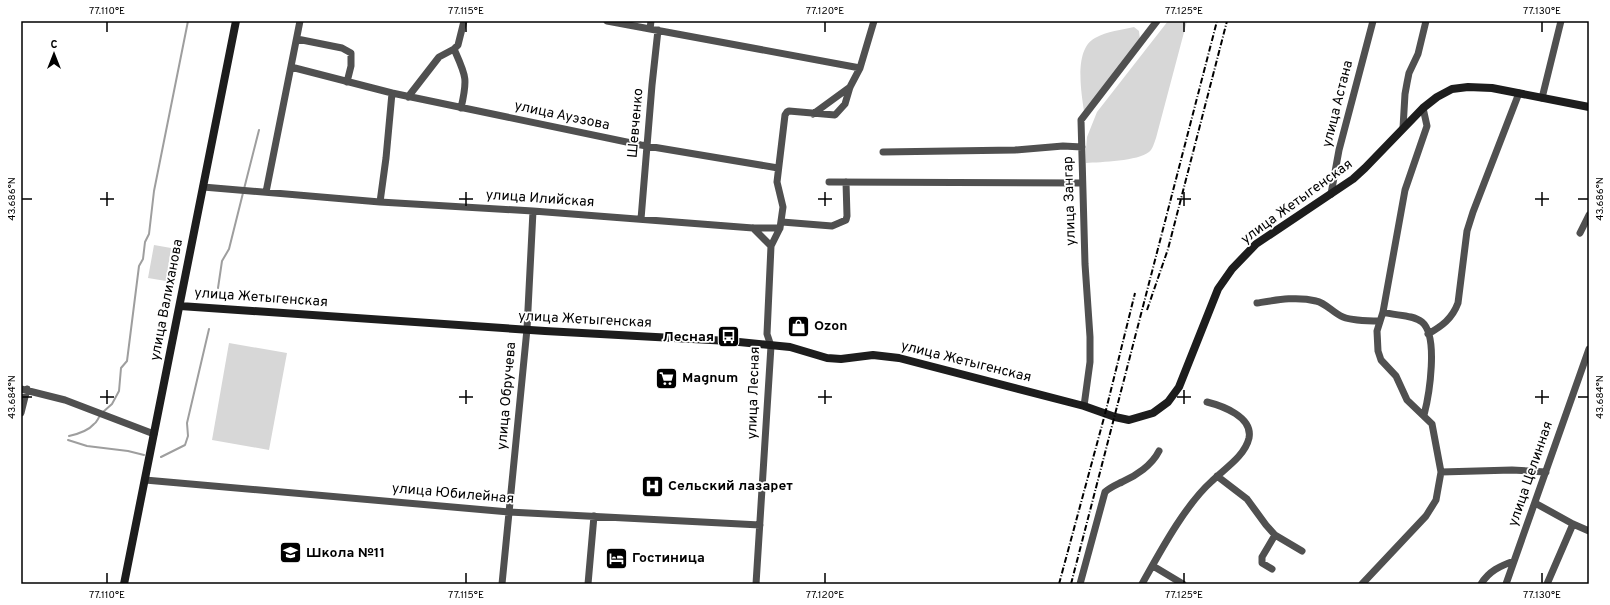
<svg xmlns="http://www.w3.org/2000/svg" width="1610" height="605" viewBox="0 0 1610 605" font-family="Overpass,sans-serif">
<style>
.green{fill:#d7d7d7}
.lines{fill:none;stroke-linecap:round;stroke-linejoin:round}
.stream{stroke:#9e9e9e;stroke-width:2}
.street{stroke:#505050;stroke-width:7}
.secondary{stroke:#1d1d1d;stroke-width:8}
.rail{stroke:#000;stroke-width:2;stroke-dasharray:6 2 1 2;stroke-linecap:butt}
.ticks{fill:none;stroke:#000;stroke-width:1.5}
.labels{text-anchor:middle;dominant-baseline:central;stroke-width:3.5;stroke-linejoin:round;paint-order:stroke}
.street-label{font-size:14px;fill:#000;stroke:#fff}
.poi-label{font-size:14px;font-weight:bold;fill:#000;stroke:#fff;text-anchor:start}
.neatline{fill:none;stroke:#000;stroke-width:1.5}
.ticks-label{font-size:10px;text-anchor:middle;fill:#000}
</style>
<rect width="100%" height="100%" fill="#fff"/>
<path class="green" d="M1168,21H1187L1156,138C1154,143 1153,149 1149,152C1138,161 1101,162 1086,163V149L1087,137L1097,112Z
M1134,27L1139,31L1140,40L1084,111C1081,91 1074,49 1095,38C1107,31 1122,30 1134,27Z
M154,245L171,248L166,281L148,278Z
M229,343L287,353L269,450L212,440Z"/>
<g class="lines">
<path class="stream" d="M244,189L259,130
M218,288L222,261L229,249L243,193
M103,412L112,404L119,391L121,368L127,361L139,266L143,259L145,242L149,234L154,191L188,21
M69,436C78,434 88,431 94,424C97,422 98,418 100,416
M68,440L87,446L128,451L144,455
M161,457L185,445L188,436L187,423L209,329"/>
<path class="street" d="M607,21L860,68
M650,29L651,21
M297,39L342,48L351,53V66L347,82
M454,49C466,76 468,78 461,108
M291,67L392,93
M408,97L439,57L454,49L458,45L464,21
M1542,98L1561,21
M813,114L850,87
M1403,128L1405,94L1407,83L1409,73L1418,54L1426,21
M883,152L1015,150L1063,146L1082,147
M829,182L1082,183
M203,187L380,202L533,211L753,228H780
M266,192L300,21
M1331,194L1339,150L1373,21
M380,202L386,158L392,93L641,145L778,168
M641,219L652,85L658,30
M782,222L832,226L846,220L847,216L846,182
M753,228L771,246
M1580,233L1589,215
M1257,303C1276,300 1297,296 1316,301C1326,303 1333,313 1343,317C1353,321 1368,321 1380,321
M1383,312C1394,316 1412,314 1422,322C1439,336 1429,396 1424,415
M1428,334C1442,326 1452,319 1458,303L1467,231L1473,212L1519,93
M21,389L65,400L154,434
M1084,406L1090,362V337L1085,264L1081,120L1157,21
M21,413L27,389
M1441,472L1512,470L1546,472
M1217,476L1247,499L1266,525L1275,535L1302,551
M145,480L509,512L760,525
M1535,503L1573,524L1589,531
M1153,566L1183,584
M1272,569L1262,563V557L1275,535
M502,584L527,329L533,211
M588,584L594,516
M756,584L771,346L767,334L771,246L780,228L783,207L777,182L785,115L787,112L789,111L835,115L845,104L850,87L860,68L874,21
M1080,584L1105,492C1111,487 1116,485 1122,482C1136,476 1152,465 1159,451
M1142,584C1160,552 1185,505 1212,481C1224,469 1245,456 1249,438C1253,417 1223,406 1207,402
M1362,584L1426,516L1436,500L1441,472L1432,424L1407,400L1396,376L1381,360L1378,351L1377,331L1383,312L1405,190L1427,126L1423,108
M1481,584C1489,571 1500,566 1514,561
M1506,584L1589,349
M1547,584L1573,524"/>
<path class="secondary" d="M180,306L545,331L729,341L790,347L827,358L841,359L873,355L899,358L1084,406L1115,417L1129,420L1153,413L1168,402L1179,387L1218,289L1232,269L1256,244L1353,179L1365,168L1423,108L1437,97L1452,89L1468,87L1492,88L1589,107
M124,584L236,21"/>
<path class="rail" d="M1147,310L1168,249L1227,21
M1059,584L1105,414L1135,293
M1071,584L1217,21"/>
</g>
<path class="ticks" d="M107,22V32M466,22V32M825,22V32M1184,22V32M1542,22V32M107,192V206M466,192V206M825,192V206M1184,192V206M1542,192V206M22,199H32M100,199H114M459,199H473M818,199H832M1177,199H1191M1535,199H1549M1578,199H1588M107,390V404M466,390V404M825,390V404M1184,390V404M1542,390V404M22,397H32M100,397H114M459,397H473M818,397H832M1177,397H1191M1535,397H1549M1578,397H1588M107,573V583M466,573V583M825,573V583M1184,573V583M1542,573V583"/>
<defs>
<symbol id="shop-square" viewBox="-11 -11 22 22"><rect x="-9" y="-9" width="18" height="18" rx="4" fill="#000" stroke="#fff"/><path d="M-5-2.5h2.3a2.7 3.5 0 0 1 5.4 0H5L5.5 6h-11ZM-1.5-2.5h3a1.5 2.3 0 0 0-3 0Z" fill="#fff"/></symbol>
<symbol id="bus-square" viewBox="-11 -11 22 22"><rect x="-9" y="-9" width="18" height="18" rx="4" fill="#000" stroke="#fff"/><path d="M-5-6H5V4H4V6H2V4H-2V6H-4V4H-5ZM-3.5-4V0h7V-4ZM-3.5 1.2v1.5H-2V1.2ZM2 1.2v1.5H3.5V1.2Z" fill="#fff"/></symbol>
<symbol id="supermarket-square" viewBox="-11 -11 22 22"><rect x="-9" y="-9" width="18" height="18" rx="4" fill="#000" stroke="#fff"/><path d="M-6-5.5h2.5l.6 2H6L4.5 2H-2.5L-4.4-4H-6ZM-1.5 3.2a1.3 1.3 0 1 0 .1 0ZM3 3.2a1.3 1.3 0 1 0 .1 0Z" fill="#fff"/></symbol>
<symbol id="hospital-square" viewBox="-11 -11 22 22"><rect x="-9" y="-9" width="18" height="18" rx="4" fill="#000" stroke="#fff"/><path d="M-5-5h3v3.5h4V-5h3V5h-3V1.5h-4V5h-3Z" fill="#fff"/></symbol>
<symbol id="school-square" viewBox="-11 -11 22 22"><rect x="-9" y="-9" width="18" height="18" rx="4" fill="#000" stroke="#fff"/><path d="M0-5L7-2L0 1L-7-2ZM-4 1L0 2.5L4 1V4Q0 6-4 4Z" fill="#fff"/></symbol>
<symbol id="hotel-square" viewBox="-11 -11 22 22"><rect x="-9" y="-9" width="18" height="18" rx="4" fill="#000" stroke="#fff"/><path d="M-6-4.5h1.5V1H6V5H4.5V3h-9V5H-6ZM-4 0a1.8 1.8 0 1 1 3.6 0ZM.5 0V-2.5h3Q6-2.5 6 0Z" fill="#fff"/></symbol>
</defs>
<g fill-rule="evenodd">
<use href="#shop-square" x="786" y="314" width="25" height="25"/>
<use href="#bus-square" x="716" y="324" width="25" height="25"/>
<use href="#supermarket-square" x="654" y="366" width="25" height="25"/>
<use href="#hospital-square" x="640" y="474" width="25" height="25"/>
<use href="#school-square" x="278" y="540" width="25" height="25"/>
<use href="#hotel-square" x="604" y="546" width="25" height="25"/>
</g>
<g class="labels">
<g class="street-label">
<text transform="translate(1338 104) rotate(-76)">улица Астана</text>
<text transform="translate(562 116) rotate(12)">улица Ауэзова</text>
<text transform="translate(636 123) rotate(-85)">Шевченко</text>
<text transform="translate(540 199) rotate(4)">улица Илийская</text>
<text transform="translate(1070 201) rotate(-92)">улица Зангар</text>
<text transform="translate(1297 202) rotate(-36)">улица Жетыгенская</text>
<text transform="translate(261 298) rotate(4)">улица Жетыгенская</text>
<text transform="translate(167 300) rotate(-79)">улица Валиханова</text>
<text transform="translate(585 320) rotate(3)">улица Жетыгенская</text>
<text transform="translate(966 362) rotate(14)">улица Жетыгенская</text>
<text transform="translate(754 393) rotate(-88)">улица Лесная</text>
<text transform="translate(507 396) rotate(-85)">улица Обручева</text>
<text transform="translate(1531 474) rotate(-71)">улица Целинная</text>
<text transform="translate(453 494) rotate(5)">улица Юбилейная</text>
</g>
<g class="poi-label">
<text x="814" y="326">Ozon</text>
<text x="714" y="337" text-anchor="end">Лесная</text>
<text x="682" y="378">Magnum</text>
<text x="668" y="486">Сельский лазарет</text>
<text x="306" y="553">Школа №11</text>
<text x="632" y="558">Гостиница</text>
</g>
</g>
<rect width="1610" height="605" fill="none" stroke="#ffffff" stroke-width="44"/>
<g transform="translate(54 54)" stroke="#ffffff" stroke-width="3" paint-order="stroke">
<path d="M0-3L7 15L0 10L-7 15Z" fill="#000000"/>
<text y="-6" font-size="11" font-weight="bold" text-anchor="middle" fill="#000000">С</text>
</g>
<rect x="22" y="22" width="1566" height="561" class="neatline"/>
<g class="ticks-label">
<text x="107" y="14">77.110°E</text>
<text x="466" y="14">77.115°E</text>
<text x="825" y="14">77.120°E</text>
<text x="1184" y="14">77.125°E</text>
<text x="1542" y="14">77.130°E</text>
<text transform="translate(11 199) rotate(-90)" y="4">43.686°N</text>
<text transform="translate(1599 199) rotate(-90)" y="4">43.686°N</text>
<text transform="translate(11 397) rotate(-90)" y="4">43.684°N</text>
<text transform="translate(1599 397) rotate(-90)" y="4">43.684°N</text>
<text x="107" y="598">77.110°E</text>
<text x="466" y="598">77.115°E</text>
<text x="825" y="598">77.120°E</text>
<text x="1184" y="598">77.125°E</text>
<text x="1542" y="598">77.130°E</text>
</g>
</svg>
